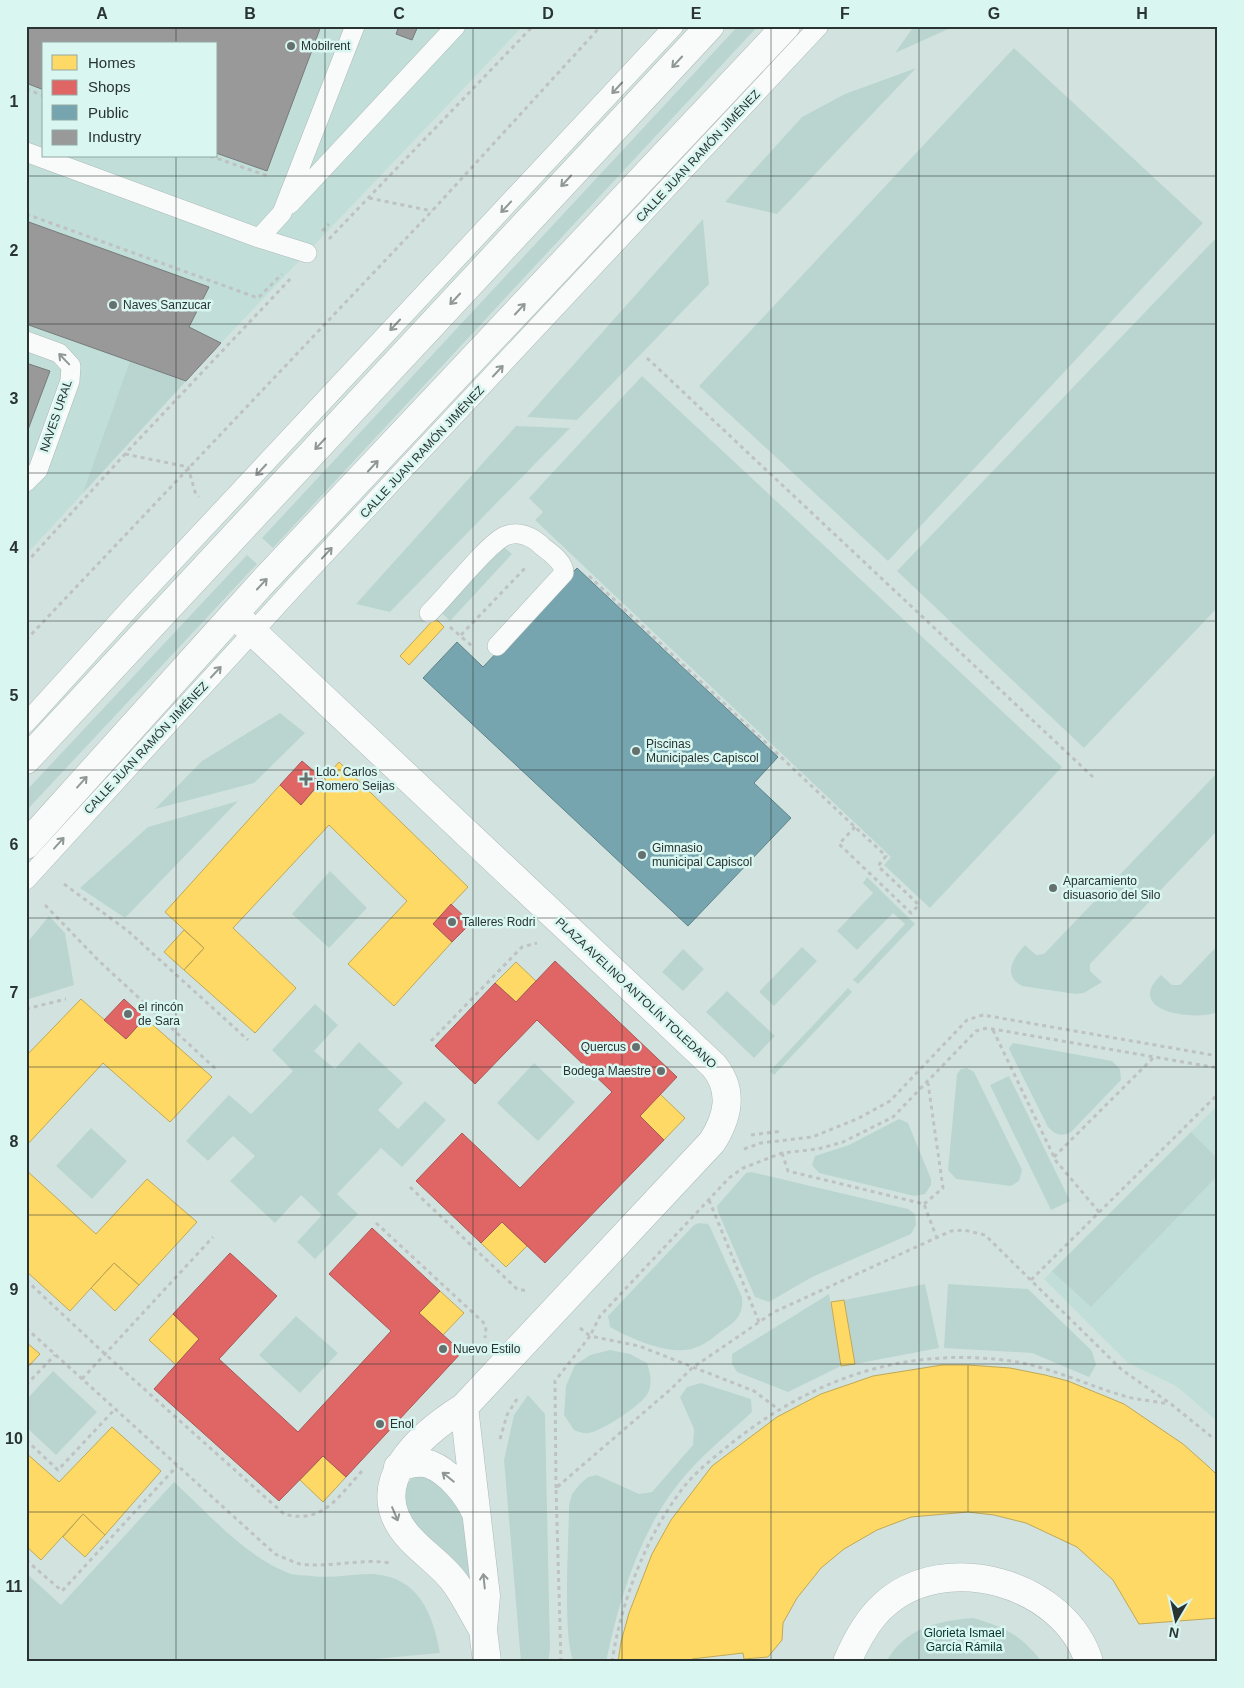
<svg xmlns="http://www.w3.org/2000/svg" width="1244" height="1688" viewBox="0 0 1244 1688" font-family="Helvetica,sans-serif">
<style>
.built{fill:#c1ded8;fill-rule:evenodd}
.green{fill:#bad5d0}
.homes{fill:#ffd966;stroke:#bfa856}
.shops{fill:#e06666;stroke:#a95756}
.public{fill:#76a5af;stroke:#5f838a}
.industry{fill:#999;stroke:#777b7a}
.lines{fill:none;stroke-linecap:round;stroke-linejoin:round}
.service-casing{stroke:#adbab7;stroke-width:20}
.minor-casing{stroke:#adbab7;stroke-width:29}
.secondary-casing{stroke:#adbab7;stroke-width:29}
.path{stroke:#bec2c2;stroke-width:3;stroke-dasharray:4 4;stroke-linecap:butt}
.service{stroke:#f8fbfa;stroke-width:19}
.minor{stroke:#f8fbfa;stroke-width:28}
.secondary{stroke:#f8fbfa;stroke-width:28}
.oneway{stroke:#909896}
.grid{fill:none;stroke:#293432;stroke-width:1;stroke-opacity:0.55}
.poi-dot{fill:#64716f;stroke:#d9f6f1;stroke-width:2}
.labels{text-anchor:middle;dominant-baseline:central;stroke-width:5;stroke-linejoin:round;paint-order:stroke}
.poi-label{font-size:12px;fill:#293432;stroke:#d9f6f1;text-anchor:start}
.street-label{font-size:12px;fill:#293432;stroke:#d9f6f1}
.park-label{font-size:12px;fill:#04332d;stroke:#d9f6f1}
.neatline{fill:none;stroke:#293432;stroke-width:2}
.grid-label{font-size:16px;text-anchor:middle;font-weight:bold;fill:#293432}
</style>
<rect width="100%" height="100%" fill="#d2e3df"/>
<path class="built" d="M26,26H523L221,343L26,555ZM44,44H216V156H44Z
M1218,1105V1422L1176,1386L1128,1363L1044,1279Z"/>
<path class="green" d="M738,26H758L273,548L262,538Z
M914,26H955L895,53Z
M1014,48L1203,223L888,561L699,386Z
M916,68L777,214L725,202L802,117L845,94Z
M703,219L709,284L577,420L527,417Z
M1218,236V607L1084,748L897,571Z
M130,361L186,381L83,493Z
M642,376L1062,767L930,908L884,865L891,857L535,520L543,512L529,498Z
M516,426L570,428L390,612L356,604Z
M503,546L512,554L450,621L441,612Z
M247,555L257,564L26,811V791Z
M280,713L305,733L254,783L155,809L202,761Z
M1218,772V830L1090,964V971L1102,982L1084,993L1075,994L1022,986C1002,975 1013,958 1025,945L1036,955L1044,954Z
M238,801L125,918L80,888L148,827Z
M330,871L367,908L329,948L292,914Z
M867,877L915,924L858,984L853,980L905,924L893,913L857,950L837,931L873,893L863,883Z
M49,916L65,933L74,985L26,1000V944Z
M1218,945V1012C1193,1022 1123,1011 1161,975L1172,985H1180Z
M802,947L817,961L774,1006L759,992Z
M683,949L704,969L683,991L662,972Z
M848,988L852,992L774,1075L770,1071Z
M727,991L775,1036L754,1058L706,1012Z
M315,1004L338,1025L314,1051L335,1069L359,1042L403,1083L378,1110L398,1129L425,1101L446,1120L402,1167L381,1148L337,1194L358,1214L315,1259L297,1242L322,1215L301,1195L275,1223L230,1181L255,1156L233,1136L208,1161L186,1141L229,1095L251,1114L293,1071L272,1050Z
M1013,1043L1112,1061L1120,1069L1121,1080L1071,1132C1062,1137 1055,1135 1048,1127L1010,1051L1009,1048Z
M534,1063L575,1102L538,1141L497,1103Z
M967,1068L974,1072L1022,1170L1019,1181L1011,1186L956,1179L948,1170L957,1074L961,1069Z
M1009,1076L1070,1201L1051,1210L990,1085Z
M899,1119L908,1123L931,1179V1185L925,1194L914,1196L819,1173L812,1165L815,1156L849,1145Z
M91,1128L127,1161L92,1199L56,1166Z
M1191,1132L1218,1159V1175L1091,1307L1052,1271Z
M751,1172L908,1209L915,1214L916,1225L911,1234L812,1277L769,1302L755,1297L718,1212L717,1206L746,1173Z
M699,1223L708,1224L710,1227L742,1297C744,1314 736,1322 723,1330C715,1336 706,1344 697,1347C674,1358 631,1339 610,1327L608,1316L694,1225Z
M925,1284L939,1348L855,1364L844,1300Z
M948,1284L1028,1289L1092,1351L1096,1365L1089,1377L1032,1353L944,1348Z
M829,1294L841,1366L788,1392L737,1372L732,1364V1354Z
M296,1316L338,1353L300,1393L259,1355Z
M610,1350L630,1354L647,1363C650,1373 653,1382 648,1393C642,1405 602,1431 589,1433C584,1434 579,1432 574,1430L564,1415L566,1386L575,1365L590,1355Z
M53,1371L97,1412L56,1455L26,1427V1400Z
M701,1383L751,1399L752,1412C732,1431 710,1448 691,1469C643,1520 620,1595 606,1662H574C562,1640 569,1536 569,1505L572,1494L580,1484L588,1477L597,1475L639,1494L652,1492L693,1445L694,1429L680,1397L687,1387Z
M528,1395L545,1414L550,1649L548,1662H521L504,1460L514,1415Z
M428,1473L464,1510L477,1592C460,1574 405,1524 403,1501C402,1491 409,1481 416,1474Z
M174,1482C209,1514 243,1554 286,1572C294,1576 304,1575 312,1576C333,1579 353,1573 373,1574C419,1577 433,1614 440,1653L341,1662H26V1573L61,1605Z
M973,1618C1005,1627 1021,1635 1042,1662H886C905,1628 937,1621 973,1618Z"/>
<path class="homes" d="M435,618L444,627L409,665L400,656Z
M339,762L468,887L433,924L452,942L394,1006L348,964L407,901L329,825L233,928L296,988L255,1033L184,970L204,948L165,912L280,785L301,805Z
M184,930L204,948L184,970L164,952Z
M516,962L536,981L516,1002L495,983Z
M81,999L126,1039L145,1018L212,1077L170,1122L103,1063L26,1146V1056Z
M660,1094L685,1118L664,1140L640,1116Z
M26,1170L96,1234L147,1179L197,1222L139,1285L114,1263L70,1311L26,1271Z
M502,1222L527,1246L506,1267L481,1243Z
M114,1263L139,1285L115,1311L91,1288Z
M440,1291L464,1313L443,1335L419,1313Z
M844,1300L855,1364L841,1366L831,1302Z
M173,1314L199,1339L176,1365L149,1340Z
M26,1342L40,1354L26,1369Z
M942,1365H968V1512L911,1517L877,1530L844,1549L821,1568L797,1598L783,1623L782,1640L768,1657L744,1659L743,1653L692,1659V1662H618L621,1642L629,1613L652,1554L671,1520L712,1466L777,1417L821,1394L873,1376Z
M968,1365L1010,1368L1045,1375L1068,1381L1124,1404L1183,1444L1209,1467L1218,1476V1618L1139,1624L1113,1580L1077,1547L1026,1523L994,1515L968,1512Z
M112,1427L161,1471L105,1535L83,1514L41,1560L26,1546V1453L59,1482Z
M323,1456L346,1477L323,1502L300,1480Z
M83,1514L105,1535L85,1557L63,1537Z"/>
<path class="shops" d="M302,761L323,779L301,805L280,785Z
M451,904L471,923L452,942L433,924Z
M555,961L677,1077L640,1116L664,1140L545,1263L502,1222L481,1243L416,1181L462,1133L520,1188L612,1092L537,1020L475,1084L435,1046L495,983L516,1002Z
M124,999L145,1018L126,1039L104,1020Z
M372,1228L440,1291L419,1313L462,1352L346,1477L323,1456L279,1501L154,1389L199,1339L173,1314L230,1253L277,1296L219,1359L298,1432L391,1331L329,1274Z"/>
<path class="public" d="M577,568L778,757L754,783L791,818L688,926L423,678L457,642L483,667Z"/>
<path class="industry" d="M26,26H321L267,171L216,153V44H44V90L26,83Z
M399,26H418L412,40L396,34Z
M26,221L209,287L189,327L221,343L186,381L26,324Z
M26,363L50,371L26,435Z"/>
<g class="lines">
<defs>
<path id="service" d="M26,152L259,238L282,213L355,26
M290,204L456,26
M259,238L307,253
M26,341L59,353L71,366L70,381L38,470L26,482
M429,613C446,597 487,544 505,536C519,530 533,537 543,547C551,553 564,562 564,573L497,646
M26,723L133,605L674,26
M26,880L296,585L819,26"/>
<path id="minor" d="M234,614L714,1066C734,1091 728,1117 712,1142L464,1407C421,1434 363,1483 407,1535C422,1553 443,1565 456,1584C466,1598 474,1615 483,1630
M464,1407L486,1596L483,1630L487,1662
M398,1467C407,1464 420,1461 429,1464C450,1472 467,1494 476,1513
M847,1662C856,1641 867,1620 884,1605C945,1549 1065,1583 1089,1662"/>
<path id="secondary" d="M26,760L710,26
M26,845L261,584L786,26"/>
</defs>
<use href="#service" class="service-casing"/>
<use href="#minor" class="minor-casing"/>
<use href="#secondary" class="secondary-casing"/>
<path class="path" d="M26,89L44,96
M210,156L268,176
M369,198L432,211
M26,214L258,298L282,274
M322,231L329,224
M329,239L533,26
M647,358L1093,777
M125,454L188,467L195,492L199,497
M26,563L125,454L293,276
M589,576L855,827L886,856L878,866L919,905L911,913L839,844L855,827
M450,627L472,646
M461,635L527,566
M26,640L432,211L601,26
M64,884L128,931L248,1040
M45,905L99,961L218,1071
M26,1009L66,999
M993,1030L1056,1161L1099,1212
M431,1041L522,947L537,943
M751,1135L782,1131
M744,1149L761,1143L812,1137L859,1118L890,1101L967,1020L983,1015L1218,1056
M782,1153L788,1171L924,1204L936,1236
M1054,1157L1153,1058
M410,1187L517,1289L528,1291
M709,1200L759,1322
M924,1204L943,1188L928,1083
M376,1223L483,1322L486,1327L485,1338
M26,1280L105,1354L284,1514C324,1525 339,1495 364,1469
M1031,1280L1218,1094
M26,1328L275,1554C283,1557 292,1562 300,1564C330,1568 361,1558 390,1563
M580,1328L590,1336L600,1316L729,1178L743,1168L782,1153L818,1149L843,1142L893,1117L976,1031L987,1028L1218,1068
M82,1379L213,1237
M26,1385L55,1355
M500,1439L507,1415L517,1399
M26,1440L58,1470L115,1409
M556,1488L555,1381L590,1336L639,1346L754,1391L778,1409
M26,1560L62,1591L177,1466
M561,1662L556,1488L671,1389L692,1368L774,1312L951,1231L964,1230L985,1235L1122,1370L1171,1404L1213,1438H1218
M612,1662C621,1602 646,1536 683,1488C697,1470 716,1456 733,1442C813,1379 902,1348 1004,1360C1047,1365 1083,1384 1124,1396C1138,1400 1154,1401 1168,1404"/>
<use href="#service" class="service"/>
<use href="#minor" class="minor"/>
<use href="#secondary" class="secondary"/>
</g>
<defs><path id="oneway-shaft" d="M-6 0H5M1.5-3L5.5 0L1.5 3" fill="none" stroke-width="1.6" stroke-linecap="round" stroke-linejoin="round" transform="scale(1.25)"/></defs>
<g class="oneway">
<use href="#oneway-shaft" transform="translate(677 62) rotate(133)"/>
<use href="#oneway-shaft" transform="translate(617 88) rotate(133)"/>
<use href="#oneway-shaft" transform="translate(566 181) rotate(133)"/>
<use href="#oneway-shaft" transform="translate(506 207) rotate(133)"/>
<use href="#oneway-shaft" transform="translate(455 299) rotate(133)"/>
<use href="#oneway-shaft" transform="translate(520 309) rotate(-47)"/>
<use href="#oneway-shaft" transform="translate(395 325) rotate(133)"/>
<use href="#oneway-shaft" transform="translate(64 359) rotate(-134)"/>
<use href="#oneway-shaft" transform="translate(498 371) rotate(-47)"/>
<use href="#oneway-shaft" transform="translate(320 444) rotate(133)"/>
<use href="#oneway-shaft" transform="translate(373 466) rotate(-47)"/>
<use href="#oneway-shaft" transform="translate(261 470) rotate(133)"/>
<use href="#oneway-shaft" transform="translate(327 553) rotate(-47)"/>
<use href="#oneway-shaft" transform="translate(262 584) rotate(-47)"/>
<use href="#oneway-shaft" transform="translate(216 672) rotate(-47)"/>
<use href="#oneway-shaft" transform="translate(82 782) rotate(-48)"/>
<use href="#oneway-shaft" transform="translate(59 843) rotate(-48)"/>
<use href="#oneway-shaft" transform="translate(448 1477) rotate(-141)"/>
<use href="#oneway-shaft" transform="translate(395 1514) rotate(67)"/>
<use href="#oneway-shaft" transform="translate(484 1581) rotate(-96)"/>
</g>
<path class="grid" d="M176,26V44M325,26V1662M473,26V1662M622,26V1662M771,26V1662M919,26V1662M1068,26V1662M176,156V1662M26,176H1218M26,324H1218M26,473H1218M26,621H1218M26,770H1218M26,918H1218M26,1067H1218M26,1215H1218M26,1364H1218M26,1512H1218"/>
<g class="poi-dot">
<circle cx="291" cy="46" r="5"/>
<circle cx="113" cy="305" r="5"/>
<circle cx="636" cy="751" r="5"/>
<path d="M303.5 771.5h5v5h5v5h-5v5h-5v-5h-5v-5h5z"/>
<circle cx="642" cy="855" r="5"/>
<circle cx="1053" cy="888" r="5"/>
<circle cx="452" cy="922" r="5"/>
<circle cx="128" cy="1014" r="5"/>
<circle cx="636" cy="1047" r="5"/>
<circle cx="661" cy="1071" r="5"/>
<circle cx="443" cy="1349" r="5"/>
<circle cx="380" cy="1424" r="5"/>
</g>
<g class="labels">
<g class="poi-label">
<text x="301" y="46">Mobilrent</text>
<text x="123" y="305">Naves Sanzucar</text>
<text x="646" y="744">Piscinas<tspan x="646" dy="14">Municipales Capiscol</tspan></text>
<text x="316" y="772">Ldo. Carlos<tspan x="316" dy="14">Romero Seijas</tspan></text>
<text x="652" y="848">Gimnasio<tspan x="652" dy="14">municipal Capiscol</tspan></text>
<text x="1063" y="881">Aparcamiento<tspan x="1063" dy="14">disuasorio del Silo</tspan></text>
<text x="462" y="922">Talleres Rodri</text>
<text x="138" y="1007">el rincón<tspan x="138" dy="14">de Sara</tspan></text>
<text x="626" y="1047" text-anchor="end">Quercus</text>
<text x="651" y="1071" text-anchor="end">Bodega Maestre</text>
<text x="453" y="1349">Nuevo Estilo</text>
<text x="390" y="1424">Enol</text>
</g>
<g class="street-label">
<text transform="translate(698 156) rotate(-47)">CALLE JUAN RAMÓN JIMÉNEZ</text>
<text transform="translate(56 416) rotate(-71)">NAVES URAL</text>
<text transform="translate(422 452) rotate(-47)">CALLE JUAN RAMÓN JIMÉNEZ</text>
<text transform="translate(146 748) rotate(-47)">CALLE JUAN RAMÓN JIMÉNEZ</text>
<text transform="translate(636 993) rotate(43)">PLAZA AVELINO ANTOLÍN TOLEDANO</text>
</g>
<g class="park-label">
<text x="964" y="1633">Glorieta Ismael<tspan x="964" dy="14">García Rámila</tspan></text>
</g>
</g>
<rect width="1244" height="1688" fill="none" stroke="#d9f6f1" stroke-width="55"/>
<rect x="42" y="42" width="175" height="115" fill="#d9f6f1" stroke="#93a8a5"/>
<rect x="52" y="55" width="25" height="15" fill="#ffd966" stroke="#93a8a5"/>
<text x="88" y="68" font-size="15" fill="#293432">Homes</text>
<rect x="52" y="80" width="25" height="15" fill="#e06666" stroke="#93a8a5"/>
<text x="88" y="92" font-size="15" fill="#293432">Shops</text>
<rect x="52" y="105" width="25" height="15" fill="#76a5af" stroke="#93a8a5"/>
<text x="88" y="118" font-size="15" fill="#293432">Public</text>
<rect x="52" y="130" width="25" height="15" fill="#999999" stroke="#93a8a5"/>
<text x="88" y="142" font-size="15" fill="#293432">Industry</text>
<g transform="translate(1176 1620) rotate(189)" stroke="#d9f6f1" stroke-width="4" paint-order="stroke">
<path d="M0-4L9 19L0 12L-9 19Z" fill="#293432"/>
<text y="-8" font-size="14" font-weight="bold" text-anchor="middle" fill="#293432">N</text>
</g>
<rect x="28" y="28" width="1188" height="1632" class="neatline"/>
<g class="grid-label">
<text x="102" y="19">A</text>
<text x="250" y="19">B</text>
<text x="399" y="19">C</text>
<text x="548" y="19">D</text>
<text x="696" y="19">E</text>
<text x="845" y="19">F</text>
<text x="994" y="19">G</text>
<text x="1142" y="19">H</text>
<text x="14" y="107">1</text>
<text x="14" y="256">2</text>
<text x="14" y="404">3</text>
<text x="14" y="553">4</text>
<text x="14" y="701">5</text>
<text x="14" y="850">6</text>
<text x="14" y="998">7</text>
<text x="14" y="1147">8</text>
<text x="14" y="1295">9</text>
<text x="14" y="1444">10</text>
<text x="14" y="1592">11</text>
</g>
</svg>
